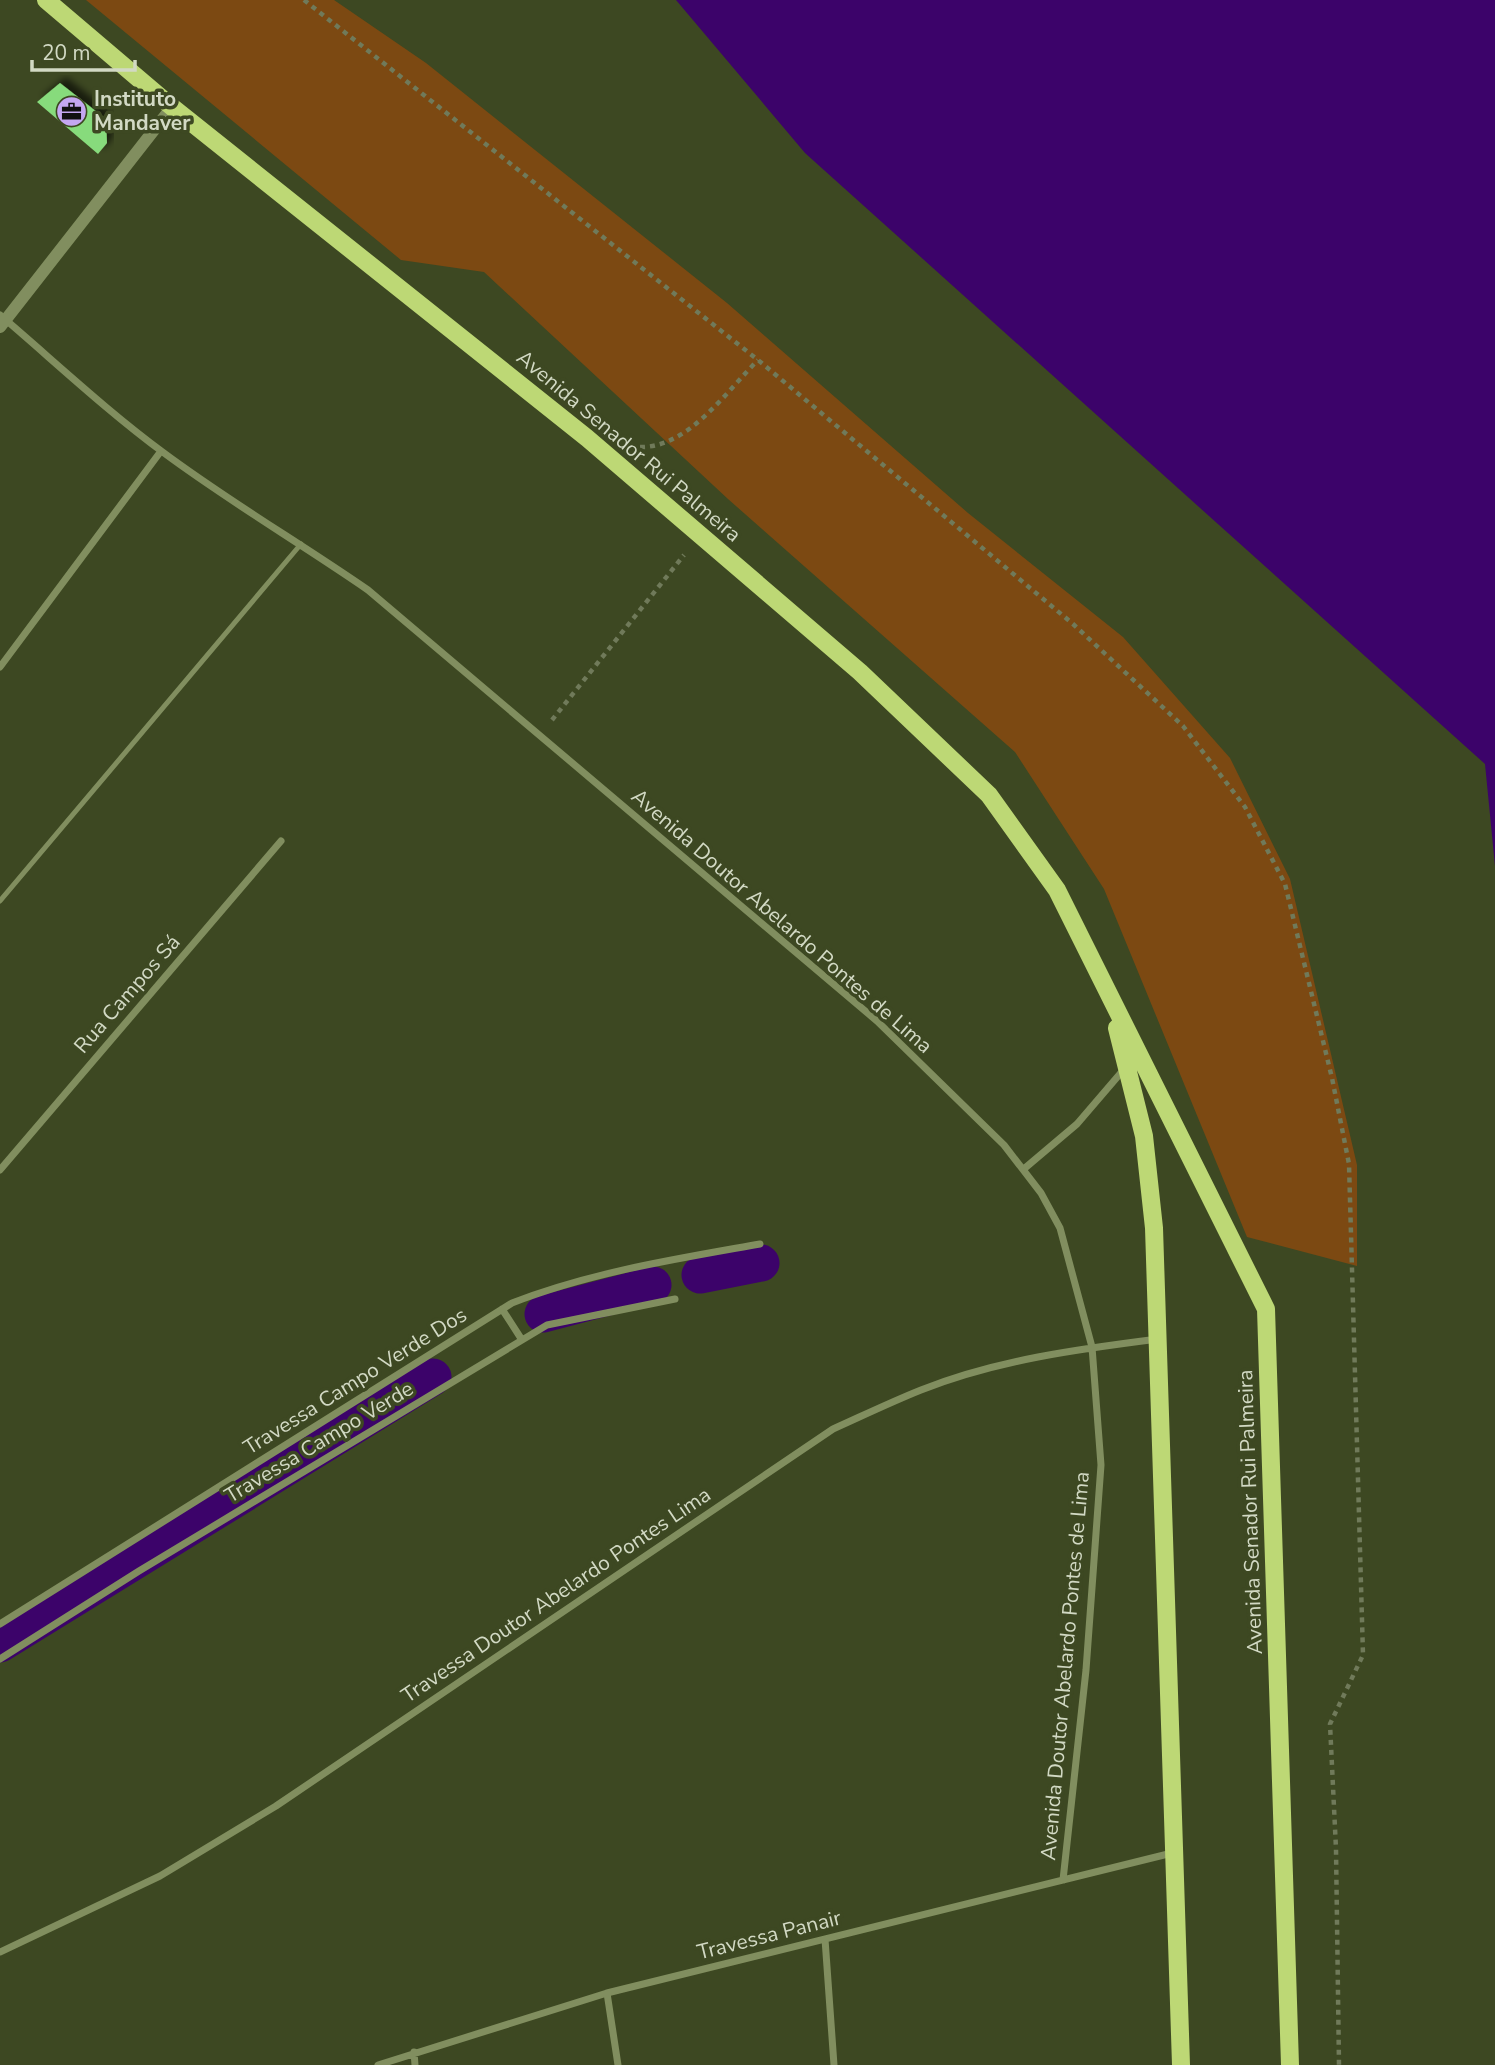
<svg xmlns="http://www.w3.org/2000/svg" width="1495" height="2065" viewBox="0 0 1495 2065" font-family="'Nunito Sans',sans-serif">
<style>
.green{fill:#7c4912}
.water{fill:#3c036a}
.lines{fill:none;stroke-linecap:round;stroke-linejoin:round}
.canal{stroke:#3c036a;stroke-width:37}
.building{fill:#87db7c;filter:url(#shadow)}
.path{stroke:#707a5a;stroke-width:4.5;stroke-dasharray:5 5;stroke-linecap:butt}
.service{stroke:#818e5f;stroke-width:5}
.minor{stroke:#818e5f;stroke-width:7}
.tertiary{stroke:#818e5f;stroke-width:12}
.primary{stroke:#bdd875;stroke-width:18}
.labels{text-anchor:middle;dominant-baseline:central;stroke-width:7;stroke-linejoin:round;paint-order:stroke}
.poi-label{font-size:21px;font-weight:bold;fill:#d2d9c4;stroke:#3d4822;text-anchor:start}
.street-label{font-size:21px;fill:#d2d9c4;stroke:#3d4822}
</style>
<defs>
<filter id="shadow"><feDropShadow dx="6" dy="-6" stdDeviation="3.5" flood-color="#0009"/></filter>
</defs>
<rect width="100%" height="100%" fill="#3d4822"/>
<path class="green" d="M86,0H334L426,63L727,303L968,513L1123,637L1230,758L1290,879L1357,1165V1266L1247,1237L1104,889L1015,752L728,499L484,272L401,260Z"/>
<path class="water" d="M676,0H1495V866L1485,764L805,153Z"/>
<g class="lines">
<path class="canal" d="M700,1275L761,1263
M543,1314L653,1285
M0,1644L433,1377"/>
</g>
<path class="building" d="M60,83L106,119L107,143L98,154L37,102Z"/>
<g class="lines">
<path class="path" d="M304,0L758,360L1073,624L1183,726L1245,807L1285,884L1332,1078L1349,1164L1363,1655L1330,1724L1336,1849L1339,2065
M640,447C688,448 726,392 758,360
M552,720L684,555"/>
<path class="service" d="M0,901L301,544"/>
<path class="minor" d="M0,315C54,361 107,411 164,453C230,502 300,543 368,590L877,1021L1004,1145L1041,1193L1060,1228L1092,1347L1101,1465L1086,1670L1063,1880
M0,667L161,451
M1025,1168L1077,1124L1125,1068
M0,1170L281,841
M502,1309L522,1340
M0,1624L512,1303C592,1272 676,1259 760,1244
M0,1659L139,1571L547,1325L675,1299
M825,1939L834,2065
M0,1952L160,1876L276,1806L833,1429C862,1416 891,1402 921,1390C996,1360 1079,1349 1158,1339
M607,1993L618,2065
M414,2052L415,2065
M378,2065L607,1993L1172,1853"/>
<path class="tertiary" d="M0,327L172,107"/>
<path class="primary" d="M46,0L172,107L587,438L860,672L989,795L1057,890L1266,1309L1290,2065
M1117,1028L1144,1136L1154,1228L1181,2065"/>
</g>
<defs>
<symbol id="office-disc" viewBox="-11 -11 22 22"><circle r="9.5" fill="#c4a7f1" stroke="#3d4822"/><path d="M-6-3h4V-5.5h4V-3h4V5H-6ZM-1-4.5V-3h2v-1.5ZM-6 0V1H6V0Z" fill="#111"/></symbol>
</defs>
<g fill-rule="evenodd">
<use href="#office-disc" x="54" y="94" width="35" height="35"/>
</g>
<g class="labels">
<g class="poi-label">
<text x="94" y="99">Instituto<tspan x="94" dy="24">Mandaver</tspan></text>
</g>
<g class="street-label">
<text transform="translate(629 446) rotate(40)">Avenida Senador Rui Palmeira</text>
<text transform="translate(782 921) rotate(41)">Avenida Doutor Abelardo Pontes de Lima</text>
<text transform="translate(127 994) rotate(-49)">Rua Campos Sá</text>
<text transform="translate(355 1381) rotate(-32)">Travessa Campo Verde Dos</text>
<text transform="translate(319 1442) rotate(-31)">Travessa Campo Verde</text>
<text transform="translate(1250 1512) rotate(-92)">Avenida Senador Rui Palmeira</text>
<text transform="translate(556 1595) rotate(-34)">Travessa Doutor Abelardo Pontes Lima</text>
<text transform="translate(1065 1666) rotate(-85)">Avenida Doutor Abelardo Pontes de Lima</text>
<text transform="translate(769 1935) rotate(-14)">Travessa Panair</text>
</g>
</g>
<path d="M32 60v10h103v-10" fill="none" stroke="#d2d9c4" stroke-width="3.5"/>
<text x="42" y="60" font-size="21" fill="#d2d9c4" stroke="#3d4822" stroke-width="5" paint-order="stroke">20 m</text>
</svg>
